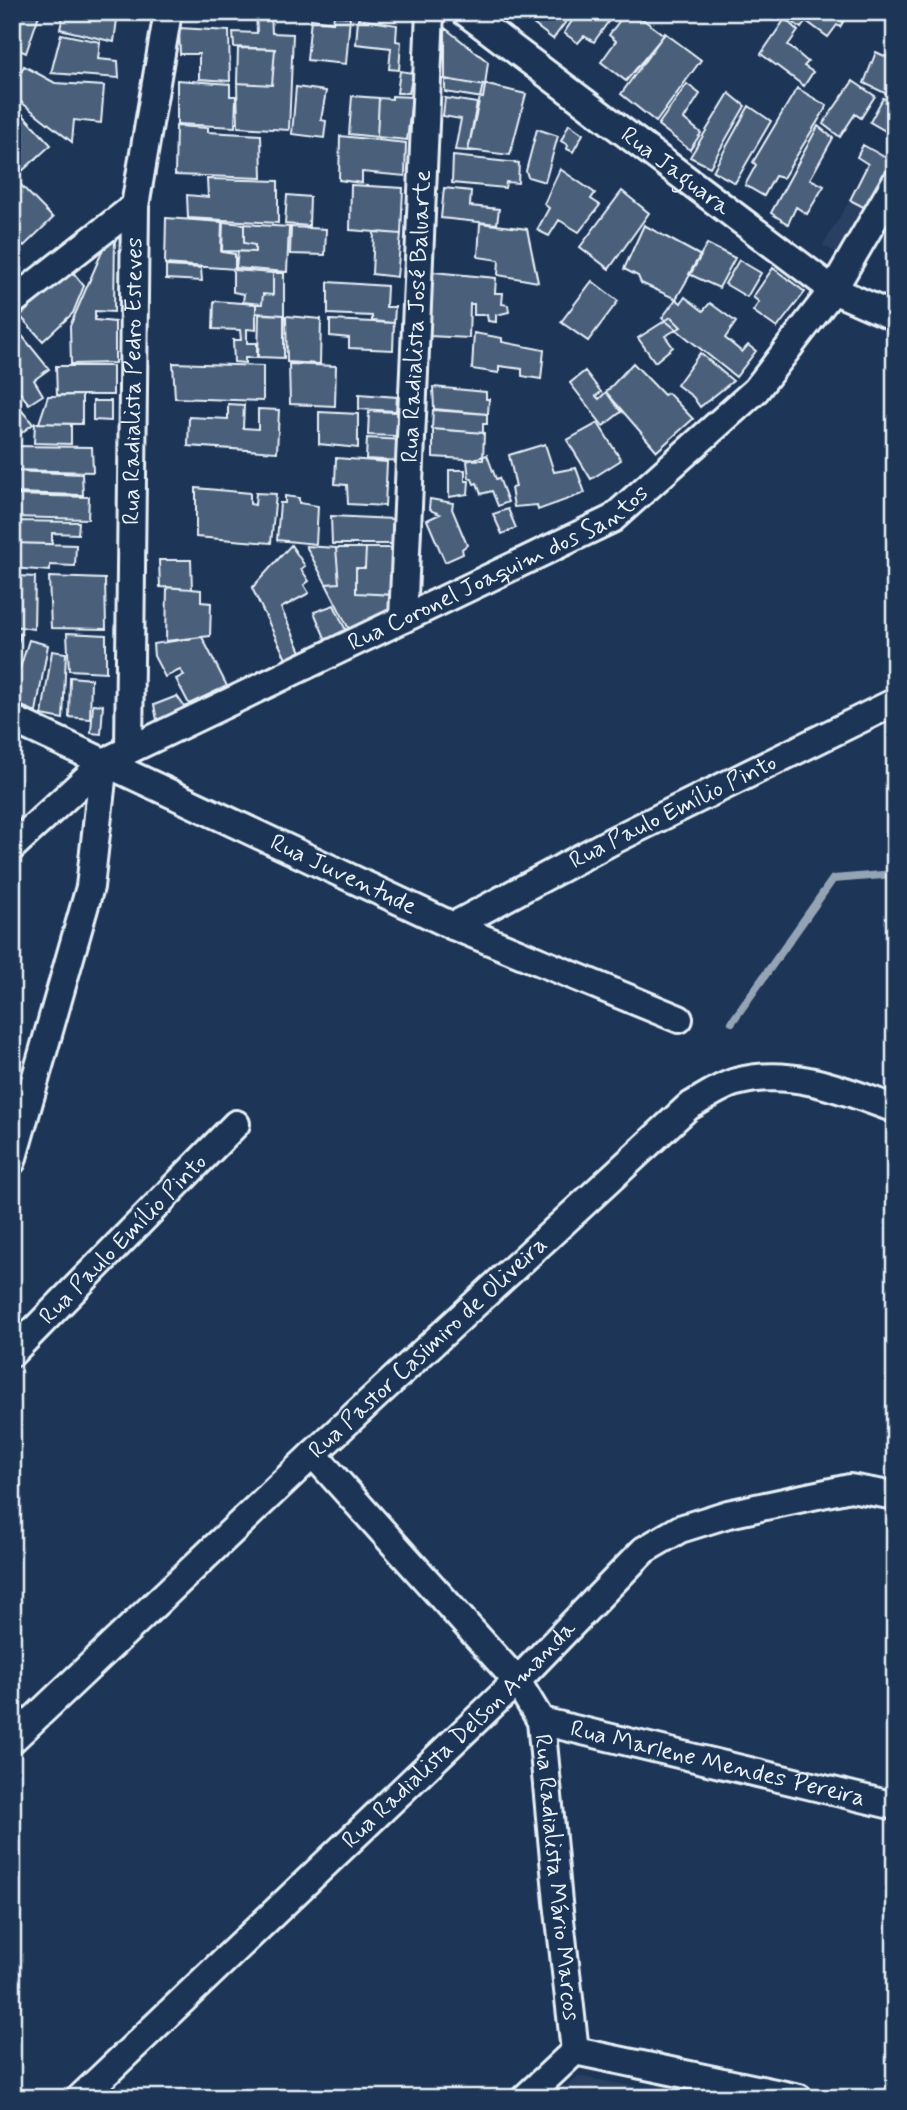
<svg xmlns="http://www.w3.org/2000/svg" width="907" height="2110" viewBox="0 0 907 2110" font-family="Mynerve,sans-serif">
<style>
.built{fill:#2a4162}
.lines{fill:none;stroke-linecap:round;stroke-linejoin:round}
.stream{stroke:#95a4b5;stroke-width:8}
.building{fill:#495e7a;stroke:#e8f1f8;stroke-width:2}
.minor-casing{stroke:#e8f1f8;stroke-width:32}
.minor{stroke:#1d3557;stroke-width:26}
.labels{text-anchor:middle;dominant-baseline:central;stroke-width:5;stroke-linejoin:round;paint-order:stroke}
.street-label{font-size:24px;fill:#e8f1f8;stroke:#1d3557}
</style>
<rect width="100%" height="100%" fill="#1d3557"/>
<filter id="ink" filterUnits="userSpaceOnUse"><feTurbulence type="fractalNoise" baseFrequency=".0143" numOctaves="2"/><feDisplacementMap in="SourceGraphic" scale="14" xChannelSelector="R" yChannelSelector="G"/><feConvolveMatrix kernelMatrix="1 2 1 2 8 2 1 2 1" color-interpolation-filters="sRGB"/></filter>
<g filter="url(#ink)">
<path class="built" d="M850,200L876,215L850,260L823,245Z
M578,2076L696,2098H555Z"/>
<g class="lines">
<path class="stream" d="M732,1022L833,879L895,874"/>
</g>
<path class="building" d="M12,12H40L26,53L12,47Z
M64,12H118L114,42L60,29Z
M256,12H271L272,33L293,34L289,130L238,127L237,83L272,85L275,49L234,47L233,32L257,33Z
M522,12H573L553,39L520,14Z
M578,12H615L594,42L584,36L578,43L564,33Z
M626,12H633L664,35L626,81L601,62L616,41L609,35Z
M791,12H845L843,14L846,17L840,27L837,25L828,37L806,21L801,28L787,18Z
M334,15L350,17L346,64L307,60L311,19L333,22Z
M358,19L397,25L396,41L401,42L399,70L389,69L391,48L356,44Z
M785,19L798,31L788,45L808,62L804,66L813,72L804,86L761,54Z
M179,28L229,31L230,81L199,79V54H180Z
M445,28L488,62L485,86L445,79Z
M665,33L701,60L656,122L621,94Z
M61,34L100,42L98,59L118,61L119,78L51,73Z
M238,48L275,49L272,85L237,83Z
M876,52L895,61V98L864,83Z
M24,66L55,83L104,86L101,123L74,120L72,142L12,95V91Z
M400,71L413,73L409,93H397Z
M445,79L485,86L483,98L445,92Z
M177,80L230,84V96H236L235,127L177,124Z
M853,81L875,96L861,118L855,114L840,137L823,124Z
M483,84L526,94L510,155L468,150Z
M687,84L700,94L684,119L701,133L690,150L658,125Z
M296,87L326,91L321,120L326,121L324,138L292,134Z
M797,88L827,106L783,178L775,176L764,196L745,185L756,165L753,162Z
M729,93L745,106L710,167L690,157Z
M352,96L379,98L377,137L349,134Z
M392,96L412,97L407,140L377,137L379,98L392,99Z
M445,98L477,103L468,151L455,150L461,119L443,116Z
M883,98L895,104V127L892,126L889,133L870,122Z
M14,105L51,145L21,172L12,163V107Z
M749,106L771,121L735,183L713,171Z
M569,124L583,134L573,152L567,149L568,145L561,141Z
M176,126L208,128V132L261,135L262,178L175,175Z
M818,126L833,138L810,179L824,186L807,214L796,207L788,224L771,213Z
M537,129L558,136L545,182L528,177L526,171Z
M340,136L406,143L405,176L362,172V183L339,180Z
M863,145L895,163V176L873,212L850,200L868,164L857,157Z
M453,156L519,163L518,183L506,182L505,188L452,183Z
M560,169L595,193L591,199L600,205L579,232L559,220L549,236L537,230L549,208L544,204Z
M12,176L53,218L24,246L12,235Z
M207,179L278,181V223L188,218L187,195L208,197Z
M351,185L403,188L401,234L350,230Z
M444,188L471,191L470,206L499,209L497,224L441,218Z
M622,191L649,213L609,269L580,247Z
M287,195L310,197L309,226L285,224Z
M166,218L222,222L221,252L235,254V269L165,264Z
M223,222L244,224V243L255,245V252L222,251Z
M480,223L527,229L538,282L498,275L499,260L478,257Z
M244,224L289,227L287,272L236,268L238,251L255,252V245L244,243Z
M644,225L701,256L676,299L641,283L638,276L624,269Z
M291,227L326,229L325,255L290,254Z
M111,231L115,234L114,312L95,311V320L115,322V363L71,364L70,326Z
M374,232L401,234L397,277L372,274Z
M707,244L735,258L719,288L689,274Z
M739,260L761,273L747,297L725,284Z
M166,266L201,268L202,281L166,279Z
M773,268L805,292L777,328L753,311L759,302L753,297Z
M71,270L84,286L73,313L43,341L20,316Z
M233,270L273,273V295L263,294L262,304L243,302L244,294L233,292Z
M433,272L496,278L495,293H503L502,304L508,305L509,312L496,315V322L488,321L487,315H474V304H470L469,338L429,336Z
M273,273H284V315L256,313V304H262L263,294L273,295Z
M895,273V293L887,289Z
M592,281L618,301L588,341L561,322Z
M328,282L387,286L386,307H395L394,323L372,321V316L328,314Z
M685,297L703,311L710,303L736,322L725,338L742,352L748,345L756,351L736,377L662,318L676,299L681,303Z
M214,301L256,304V330L247,329V343H257V358H245V363L234,362L233,340H241L240,330L213,329Z
M259,314L284,315V358L258,357Z
M286,316L321,319L320,364L287,362Z
M671,317L681,327L665,336L673,347L655,362L638,338Z
M330,320L394,323L393,350L349,348V338L330,336Z
M15,327L49,369L34,380L43,395L29,404L12,383V330Z
M474,333L502,338V342L544,350L541,379L522,376V369L499,366V373L472,369Z
M700,353L733,381L700,407L693,397L677,385Z
M173,363L263,366V401L175,398Z
M633,363L664,395L668,393L693,419L657,451L606,392Z
M289,364L336,366L335,406L290,404Z
M56,366H113V395H57Z
M585,371L601,392L596,396L599,399L606,392L621,412L603,426L570,383Z
M433,387L486,392V399H489L488,414L434,409Z
M359,394L397,397L396,411L359,409Z
M82,395V424L39,423L48,396Z
M12,399L33,424L12,440Z
M93,401H111V421L93,420Z
M228,404L244,405L243,428L258,429V409L279,410L277,452L188,446L189,417L228,419Z
M433,410L487,414V424H483V433L432,429Z
M369,411L398,412L396,436L368,435Z
M319,412L358,414V448L319,444Z
M35,423L71,424V444L34,443Z
M598,423L621,460L591,479L567,440Z
M433,429L484,433L483,460L433,457Z
M367,438L405,440L402,461L366,459Z
M545,444L554,472L576,468L585,493L538,510L537,505L514,507L511,488L516,487L509,455Z
M12,446L92,447L93,472L12,470Z
M487,455L496,479L499,478L508,502L498,506L492,491L481,494L477,483L474,484L472,479L469,478L467,461Z
M336,458L387,462L385,506L348,504L347,485L335,484Z
M449,470H465V481H469L468,494L449,497Z
M12,471L82,474L83,495L12,493Z
M196,488L250,493V504L255,505L256,493L276,494L271,543L196,537Z
M12,495L89,497L88,519L12,517Z
M285,496L299,498V503L318,506L316,544L277,540L280,503H285Z
M430,499L453,503L452,509L467,545L462,549L463,554L445,562L427,520L440,514L432,511L429,508Z
M508,509L516,528L502,534L493,514Z
M331,516L393,519L392,544H332Z
M12,521L79,522L78,534L52,533V544L12,543Z
M12,543L76,545L75,566L50,565V571L12,568Z
M291,545L305,566L301,569L309,581L304,585L309,593L281,608L303,656L287,661L252,588Z
M306,546L336,548L339,583L326,584Z
M336,548H366L365,568H356V593L395,595L394,616L352,635L326,584L339,583Z
M366,548H395V595L356,593V568H365Z
M159,560H191L192,589L160,587Z
M17,576L35,577L34,629L13,626Z
M49,577L105,579L106,629L51,628Z
M167,587L201,590V602L211,603L210,636L166,641Z
M334,605L349,637L328,645L314,612Z
M12,631L21,635L12,656Z
M67,633L106,635V672L69,670Z
M202,637L227,686L189,704L176,679L184,675L180,670L165,677L154,656L153,644Z
M29,640L48,645L36,712L12,702V693Z
M52,651L66,653L63,719L42,715Z
M70,677L91,679L90,719L69,717Z
M177,696L186,709L157,720L154,705Z
M93,704L103,705L101,734L91,733Z"/>
<g class="lines">
<defs>
<g id="minor">
<path id="s1" d="M465,12L833,290L895,317"/>
<path d="M12,302L135,206"/>
<path id="s2" d="M403,619L430,12"/>
<path id="s3" d="M12,719L453,926L679,1019"/>
<path id="s4" d="M129,750L135,206L168,12"/>
<path id="s5" d="M12,847L104,762L612,519L756,390L833,290L895,183"/>
<path id="s6" d="M453,926L612,841L895,702"/>
<path d="M12,1161L90,887L104,762"/>
<path id="s7" d="M12,1353L236,1124"/>
<path id="s8" d="M313,1454L517,1681L541,1721L558,1902L575,2051"/>
<path id="s9" d="M541,1721L895,1806"/>
<path id="s10" d="M12,1740L313,1454L688,1107C703,1099 720,1086 736,1082C790,1067 844,1090 895,1109"/>
<path d="M575,2051L799,2098"/>
<path id="s11" d="M80,2098L517,1681L644,1550L680,1529L728,1514L850,1488L895,1496"/>
<path d="M525,2098L575,2051"/>
</g>
</defs>
<use href="#minor" class="minor-casing"/>
<use href="#minor" class="minor"/>
</g>
</g>
<g class="labels">
<g class="street-label">
<text stroke="none"><textPath href="#s1" startOffset="264">Rua Jaguara</textPath></text>
<text stroke="none"><textPath href="#s2" startOffset="303">Rua Radialista José Baluarte</textPath></text>
<text stroke="none"><textPath href="#s4" startOffset="369">Rua Radialista Pedro Esteves</textPath></text>
<text stroke="none"><textPath href="#s5" startOffset="565">Rua Coronel Joaquim dos Santos</textPath></text>
<text stroke="none"><textPath href="#s6" startOffset="248">Rua Paulo Emílio Pinto</textPath></text>
<text stroke="none"><textPath href="#s3" startOffset="366">Rua Juventude</textPath></text>
<text stroke="none"><textPath href="#s7" startOffset="159">Rua Paulo Emílio Pinto</textPath></text>
<text stroke="none"><textPath href="#s10" startOffset="572">Rua Pastor Casimiro de Oliveira</textPath></text>
<text stroke="none"><textPath href="#s11" startOffset="525">Rua Radialista Delson Amanda</textPath></text>
<text stroke="none"><textPath href="#s9" startOffset="182">Rua Marlene Mendes Pereira</textPath></text>
<text stroke="none"><textPath href="#s8" startOffset="509">Rua Radialista Mário Marcos</textPath></text>
</g>
</g>
<rect width="907" height="2110" fill="none" stroke="#1d3557" stroke-width="42"/>
<rect x="21" y="21" width="865" height="2068" fill="none" stroke="#e8f1f8" stroke-width="2.5" filter="url(#ink)"/>
</svg>
